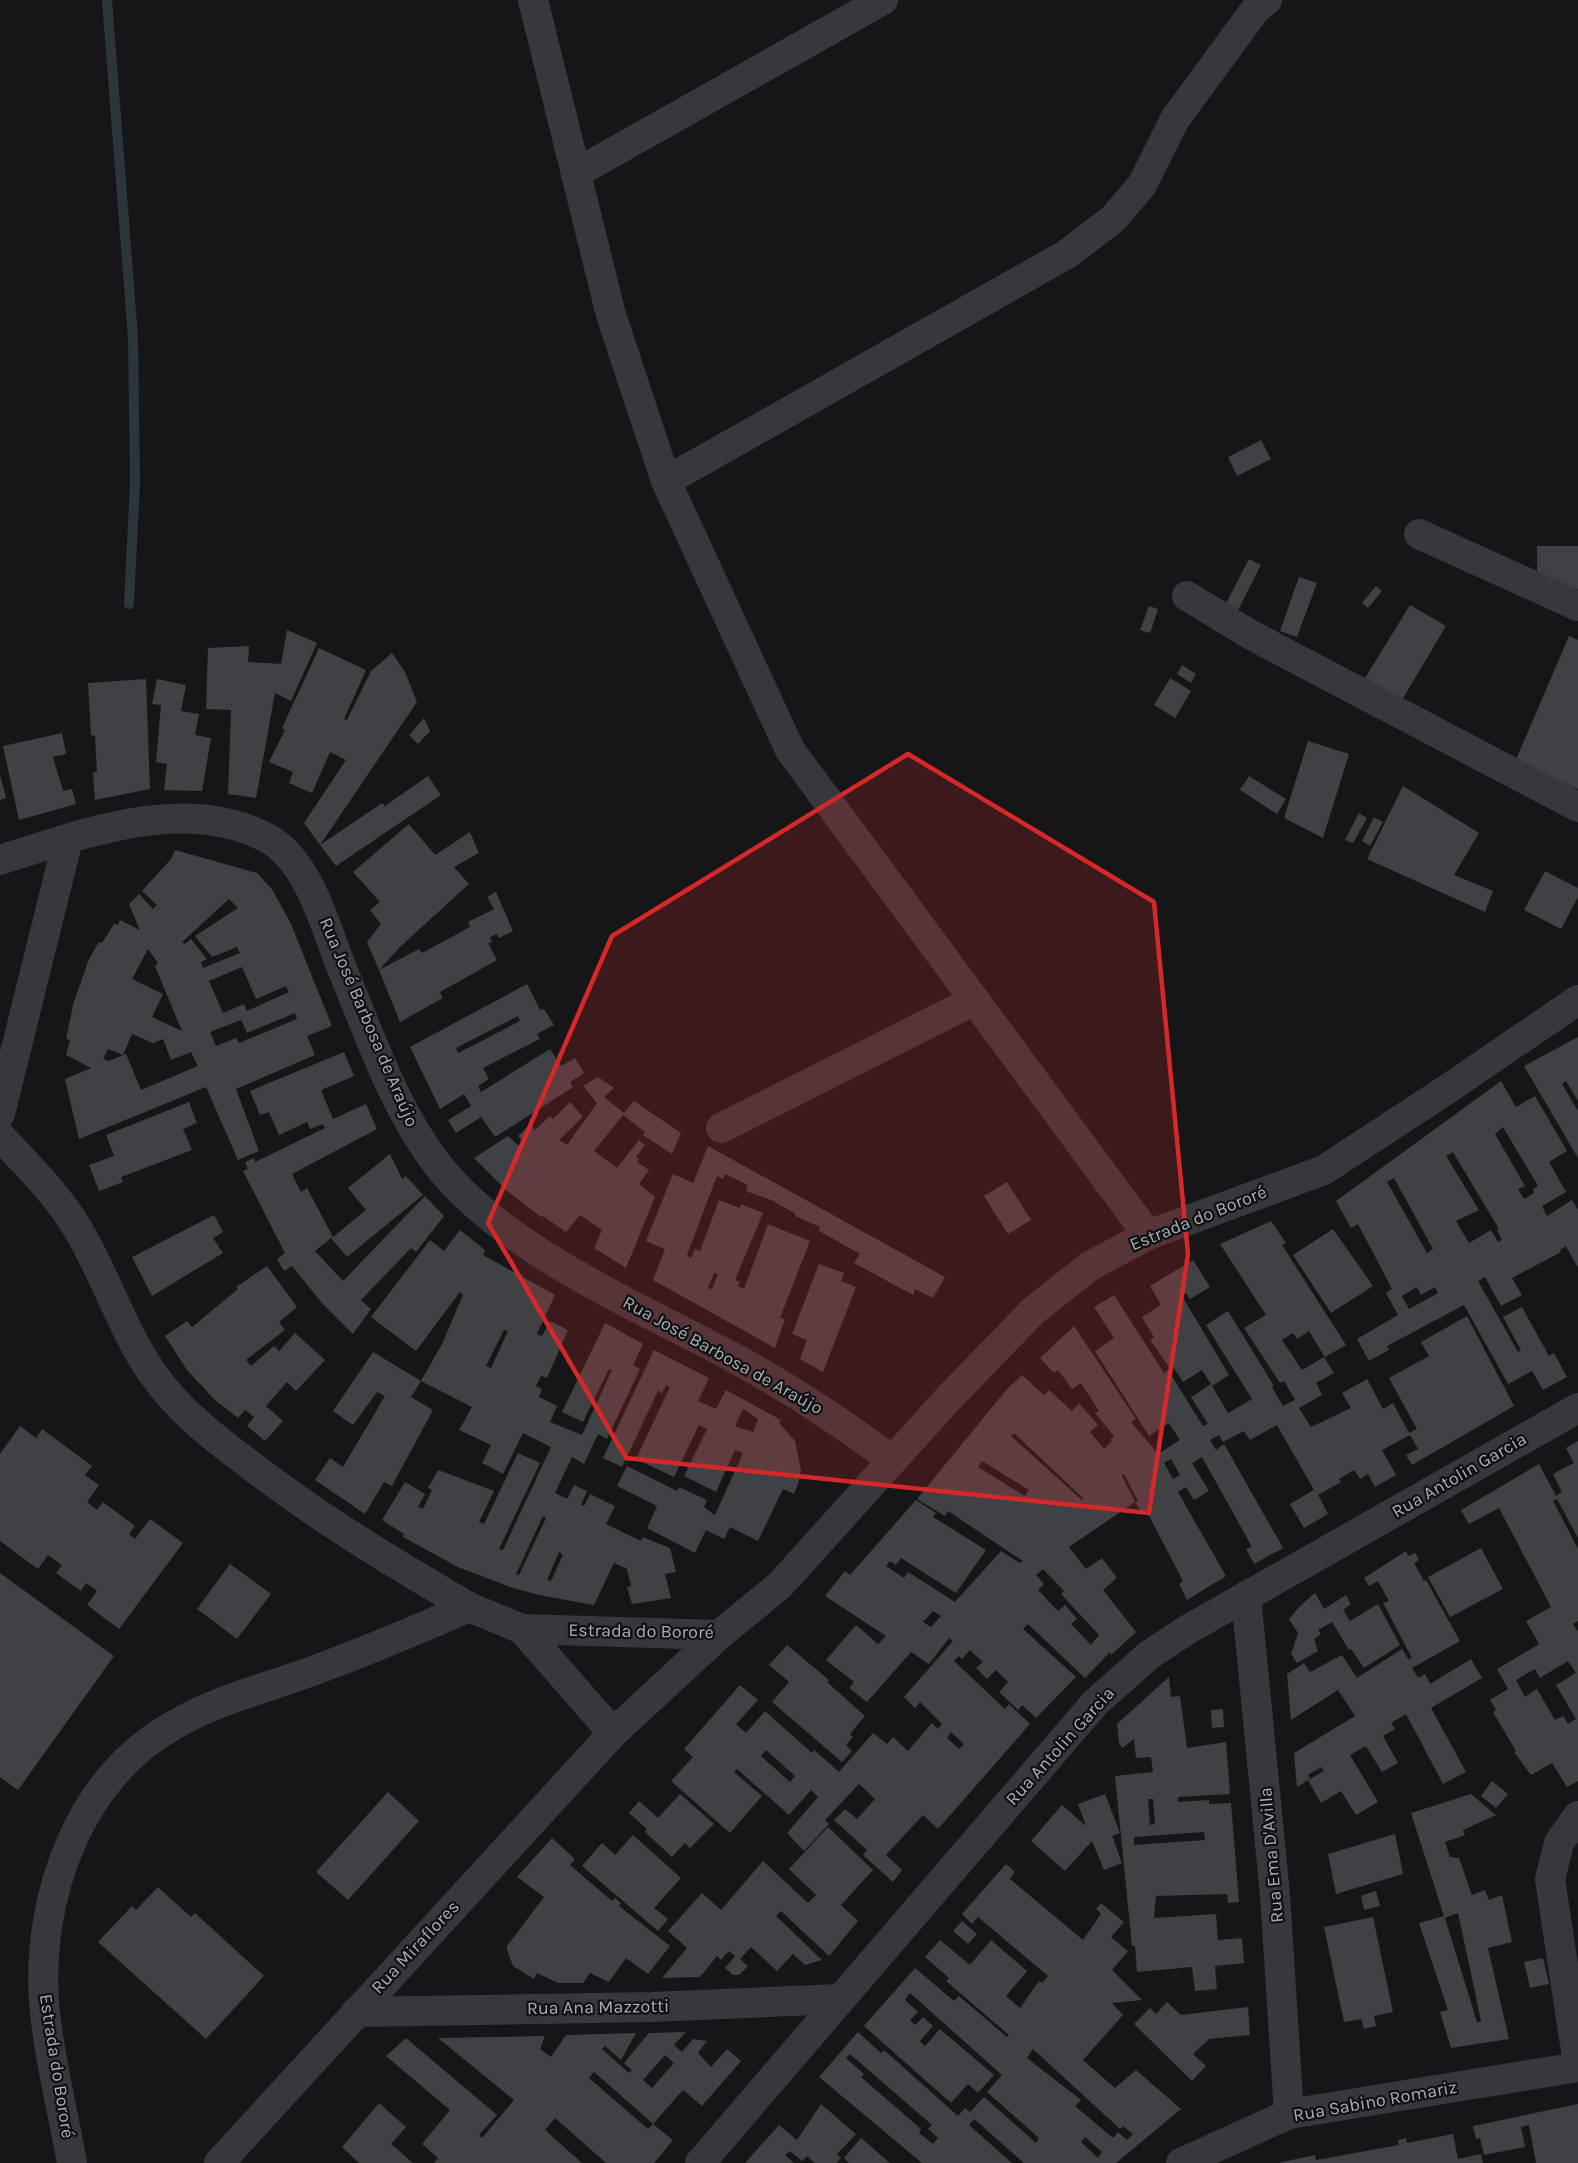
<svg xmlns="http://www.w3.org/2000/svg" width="1578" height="2163" viewBox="0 0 1578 2163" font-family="Karla,sans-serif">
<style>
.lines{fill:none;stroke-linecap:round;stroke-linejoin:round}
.stream{stroke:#2c353c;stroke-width:10}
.building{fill:#404145;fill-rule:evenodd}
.minor{stroke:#37383d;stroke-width:30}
.marked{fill:#d62828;fill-opacity:0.2;stroke:#d62828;stroke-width:4.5;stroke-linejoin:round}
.labels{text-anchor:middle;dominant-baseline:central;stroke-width:4.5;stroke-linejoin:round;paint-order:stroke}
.street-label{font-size:18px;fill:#a8adb8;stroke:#111113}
</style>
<rect width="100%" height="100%" fill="#161618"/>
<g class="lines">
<path class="stream" d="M107,0L133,338L135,483L129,604"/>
</g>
<path class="building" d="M1261,440L1271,459L1237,476L1228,457Z
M1537,546H1578V589H1544L1537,579Z
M1249,559L1261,565L1233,620L1221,613Z
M1299,577L1317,583L1297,637L1280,631Z
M1376,586L1382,591L1368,608L1362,603Z
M1410,605L1446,626L1399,705L1362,683Z
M1149,606L1158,609L1150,633L1140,630Z
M287,630L317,643L291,701L275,693L256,798L228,794L231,710L206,709L208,648L249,646L248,662L281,664Z
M1569,636L1578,640V789L1515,762Z
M319,648L366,670L344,719L347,720L371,671L392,653L405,672L417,702L320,845L304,823L346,760L330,752L312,793L289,783L293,772L269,762L285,730L282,728Z
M1182,665L1196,674L1191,683L1177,674Z
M1170,678L1191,691L1175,718L1154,705Z
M146,679L150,789L95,800L93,772H97L95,736L91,735L88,683Z
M157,679L186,685L181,711L199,714L195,735L211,738L202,791L164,790L167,764L156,762L161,705L152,704Z
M424,718L430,731L418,744L409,735Z
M62,733L66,754L53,757L63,791L72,789L76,804L19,820L3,746Z
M1308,741L1349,754L1323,838L1284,818Z
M0,775L6,798L0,800Z
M428,776L441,795L336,866L320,845L382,803L385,806Z
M1249,776L1286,799L1277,814L1240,790Z
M1403,786L1479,833L1454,875L1493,891L1485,912L1367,859Z
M1359,813L1367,818L1353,843L1345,840Z
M1374,817L1383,822L1370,846L1362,841Z
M409,824L435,855L470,832L479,853L454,867L469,884L401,946L379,970L367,942L381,924L370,910L380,902L353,872Z
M175,850L257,873L272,889L291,924L332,1026L307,1036L315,1055L236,1089L259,1151L238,1160L206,1087L79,1139L65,1079L91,1068L66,1055L70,1040L66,1039L73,1005L89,959L99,942L102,943L114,924L118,925L120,920L140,930L129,904L139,894L153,909L157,905L142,891L171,859ZM229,899L238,908L195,936L212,957L237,947L240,953L203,968L201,962L207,959L191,939L185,944L182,942ZM148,949L158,963L155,966L182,1031L152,1017L163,994L132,979ZM242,967L256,999L286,986L289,992L247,1011L244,1004L223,1013L209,981ZM295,1013L297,1019L239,1043L236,1038L216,1046L210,1032L241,1020L247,1033ZM132,1034L153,1043L163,1039L171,1060L191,1052L198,1066L141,1090L126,1054L123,1055ZM108,1049L123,1055L109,1061L103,1059Z
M1545,871L1578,888V897L1561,929L1524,910Z
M496,892L513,931L499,938L497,934L490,937L492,942L488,943L497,960L440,992L443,998L400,1022L379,970L419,949L422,953L470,927L468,922L494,909L487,897Z
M527,984L540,1010L544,1009L554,1025L537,1034L540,1039L483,1068L489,1079L478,1086L481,1092L550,1049L561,1066L575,1058L584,1073L570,1082L573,1087L495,1137L481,1117L456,1133L448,1120L471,1106L464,1094L440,1109L410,1047ZM518,1016L520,1021L458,1053L456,1048Z
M1578,1037V1101L1566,1081L1562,1084L1578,1111V1158L1524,1066Z
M344,1052L354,1076L321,1090L333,1119L366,1104L377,1129L292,1174L301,1192L307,1188L333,1237L366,1210L348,1188L390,1154L402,1179L406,1176L423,1195L347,1257L331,1238L315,1251L343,1281L425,1196L444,1216L416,1252L411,1248L361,1300L371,1309L353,1334L322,1303L292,1266L284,1271L277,1259L285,1253L243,1171L248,1169L245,1162L254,1158L255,1162L325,1128L323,1124L310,1129L307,1122L279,1135L269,1112L260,1115L250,1091Z
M598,1077L614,1088L604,1097L624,1113L634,1101L681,1133L672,1154L643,1135L645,1132L623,1115L594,1151L617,1168L639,1140L645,1145L636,1157L639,1159L637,1162L649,1170L639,1184L655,1197L626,1268L594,1248L602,1230L580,1215L566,1232L543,1216L541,1217L506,1190L474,1158L508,1136L519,1146L523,1142L518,1136L530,1124L535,1130L550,1116L553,1119L570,1102L583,1117L559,1140L567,1145L597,1103L583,1086Z
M1501,1081L1516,1107L1535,1096L1567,1151L1549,1162L1566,1192L1542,1206L1547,1216L1572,1200L1578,1210V1268L1566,1246L1560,1250L1561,1252L1512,1278L1522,1295L1501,1306L1485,1277L1478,1281L1518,1352L1521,1350L1503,1317L1522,1307L1549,1356L1554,1353L1567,1377L1543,1390L1532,1371L1508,1384L1464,1305L1387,1346L1389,1350L1369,1361L1357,1339L1398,1315L1386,1293L1392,1289L1358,1224L1351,1228L1336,1201ZM1503,1127L1538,1186L1533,1189L1534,1193L1524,1199L1518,1189L1525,1186L1495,1134ZM1453,1152L1499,1229L1497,1230L1502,1240L1498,1242L1491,1230L1469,1243L1456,1221L1479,1210L1446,1156ZM1394,1178L1433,1249L1427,1253L1387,1182ZM1417,1287L1421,1295L1435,1287L1438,1293L1409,1309L1402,1296Z
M189,1102L197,1123L183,1129L192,1150L121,1177L123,1182L99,1191L89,1165L114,1156L106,1135Z
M708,1146L945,1277L933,1298L915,1289L913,1295L854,1263L860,1254L819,1231L820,1227L795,1216L796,1214L771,1200L746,1191L748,1185L725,1174L723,1179L717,1176L687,1255L691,1258L695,1249L700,1251L719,1200L740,1208L741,1204L763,1213L735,1280L740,1282L738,1286L744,1289L768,1224L810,1241L780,1318L785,1319L775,1348L653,1280L665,1249L646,1241L673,1174L693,1183ZM714,1273L718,1274L712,1289L708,1288Z
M1007,1182L1031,1220L1008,1234L984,1196Z
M214,1215L223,1232L213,1238L223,1253L152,1296L132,1257Z
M1271,1221L1286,1243L1282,1245L1346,1345L1325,1357L1309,1331L1297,1339L1293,1333L1282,1340L1302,1370L1324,1357L1334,1373L1316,1383L1322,1395L1299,1408L1311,1427L1351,1408L1342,1393L1367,1379L1383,1409L1393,1403L1409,1433L1417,1429L1389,1378L1429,1356L1421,1342L1467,1316L1514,1406L1412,1465L1406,1455L1418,1449L1410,1435L1382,1450L1396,1475L1375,1487L1368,1474L1360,1479L1354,1470L1339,1479L1341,1482L1318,1495L1328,1514L1304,1528L1290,1504L1314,1490L1277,1425L1250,1440L1244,1431L1223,1442L1219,1435L1210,1440L1216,1450L1224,1444L1283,1548L1254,1564L1246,1549L1252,1547L1202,1457L1192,1463L1209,1491L1194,1500L1186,1487L1178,1492L1226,1576L1187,1600L1179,1584L1183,1581L1146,1510L1141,1512L1135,1502L1069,1547L1086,1569L1102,1558L1117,1578L1103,1590L1136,1632L1111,1655L1110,1652L1085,1678L1028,1624L1023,1629L1076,1677L1036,1718L1022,1705L1018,1710L999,1692L1008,1682L996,1670L987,1679L976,1668L983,1662L970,1650L962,1659L959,1656L954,1661L1005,1709L1009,1704L1030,1724L938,1829L923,1815L886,1855L902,1870L893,1882L863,1855L867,1850L834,1820L845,1809L857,1819L875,1799L859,1784L825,1820L829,1824L804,1851L787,1833L818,1797L811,1790L789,1815L737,1769L734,1772L762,1796L730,1833L671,1781L693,1757L684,1749L740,1685L758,1700L736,1724L746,1733L765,1711L812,1753L814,1750L839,1772L873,1733L887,1744L893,1737L908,1751L932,1723L938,1729L942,1724L920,1702L915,1708L904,1697L953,1641L949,1638L929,1664L911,1652L867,1702L849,1688L854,1682L826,1660L856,1625L878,1644L886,1636L825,1596L845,1571L850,1575L916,1500L936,1513L933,1517L986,1550L956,1593L901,1558L896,1565L890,1561L886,1566L904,1578L908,1572L955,1602L1001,1551L1020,1563L1023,1561L948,1511L945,1516L917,1499L1007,1389L1022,1375L1044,1395L1049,1390L1072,1411L1079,1403L1098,1425L1090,1432L1104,1449L1112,1441L1110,1440L1114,1436L1095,1413L1099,1411L1081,1383L1072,1389L1058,1370L1054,1373L1040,1358L1074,1326L1136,1419L1131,1422L1158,1454L1180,1440L1169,1423L1149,1436L1095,1351L1114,1338L1094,1307L1114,1295L1164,1373L1168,1370L1203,1426L1208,1424L1191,1397L1211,1384L1202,1370L1183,1382L1172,1365L1169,1367L1150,1340L1154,1337L1142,1317L1161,1305L1150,1286L1193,1260L1210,1287L1190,1299L1186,1293L1182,1296L1229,1375L1212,1386L1228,1413L1252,1399L1206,1325L1228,1311L1274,1386L1272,1387L1283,1406L1295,1400L1284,1381L1280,1383L1244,1328L1266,1315L1220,1244ZM1014,1433L1084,1499L1082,1500L1011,1436ZM1171,1459L1180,1475L1173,1479L1164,1463ZM982,1461L1029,1490L1025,1496L978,1467ZM1124,1474L1138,1501L1135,1502L1122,1476ZM1043,1569L1064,1591L1061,1594L1099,1635L1091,1645L1071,1624L1077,1619L1065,1605L1058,1611L1038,1590L1044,1584L1036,1575ZM933,1611L941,1616L931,1627L923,1622ZM951,1732L964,1744L959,1749L947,1738ZM766,1750L795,1776L790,1782L761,1756Z
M1333,1229L1373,1286L1331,1313L1293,1255Z
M460,1230L485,1250L483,1255L555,1295L537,1334L542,1336L550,1321L568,1330L547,1378L541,1376L536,1386L542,1389L539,1397L557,1406L550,1422L582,1435L612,1370L609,1369L583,1422L562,1412L605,1323L643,1344L633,1365L640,1369L607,1439L598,1434L584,1464L572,1457L555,1493L567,1499L574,1485L587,1491L581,1505L584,1506L590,1494L615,1506L606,1524L641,1541L643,1537L670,1548L676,1572L665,1574L671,1598L632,1604L627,1587L631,1586L627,1569L614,1563L594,1605L539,1595L510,1587L458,1567L403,1537L404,1534L382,1520L405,1482L425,1494L418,1507L423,1509L432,1490L428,1488L438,1470L494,1491L479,1522L484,1524L518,1453L540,1463L499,1549L503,1550L551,1447L523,1433L503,1474L482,1463L491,1445L459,1430L472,1407L421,1381L411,1397L433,1410L392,1486L384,1482L365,1514L315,1480L330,1458L343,1467L385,1396L377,1392L353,1425L333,1411L373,1352L421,1381L442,1344L463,1295L460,1292L416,1351L371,1317L430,1240L444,1251ZM504,1330L508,1331L491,1368L486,1366ZM543,1516L546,1518L519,1575L516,1574ZM559,1552L563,1555L551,1581L547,1580Z
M819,1264L844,1273L841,1281L856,1287L823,1372L800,1359L807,1340L792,1334Z
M267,1266L297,1307L279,1322L285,1330L246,1360L251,1366L274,1346L279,1351L295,1333L325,1360L296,1391L287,1382L266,1406L283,1421L265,1441L247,1426L254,1417L245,1410L238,1418L214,1399L187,1370L165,1336L187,1321L192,1327L238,1289L236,1287Z
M654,1350L709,1378L698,1401L716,1409L726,1390L781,1420L779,1423L795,1441L801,1470L798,1484L794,1494L783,1489L758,1541L730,1527L724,1539L706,1530L695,1553L647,1528L657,1506L617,1486L627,1466L677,1491L679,1487L707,1500L704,1507L715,1515L743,1453L735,1450L716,1492L684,1476L707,1429L699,1425L674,1477L636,1459L670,1387L666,1385L662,1393L658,1391L622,1467L603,1458ZM743,1409L758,1419L753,1432L735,1426Z
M20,1426L36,1438L42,1429L92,1466L85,1475L99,1485L87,1502L97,1510L103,1502L135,1526L129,1534L135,1539L150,1519L183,1543L119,1629L87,1605L97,1591L86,1583L81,1591L56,1573L62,1565L48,1555L38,1569L0,1541V1454Z
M1578,1441V1538L1557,1499L1553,1501L1578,1549V1621L1573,1624L1578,1632V1781L1567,1787L1552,1763L1531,1775L1514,1752L1516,1751L1493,1712L1496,1710L1490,1700L1508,1689L1497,1669L1539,1644L1526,1621L1551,1607L1499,1508L1469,1524L1461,1510L1539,1464L1556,1496L1562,1492L1553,1474L1574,1463L1566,1448ZM1568,1661L1576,1673L1556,1685L1576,1719L1568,1724L1563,1716L1555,1720L1537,1689L1525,1697L1516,1680L1535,1669L1540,1678Z
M1481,1548L1503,1589L1450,1617L1428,1577Z
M1406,1551L1408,1556L1415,1553L1419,1560L1414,1563L1424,1581L1426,1580L1460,1641L1412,1668L1418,1678L1425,1674L1430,1684L1471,1659L1482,1678L1431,1708L1466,1772L1443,1784L1406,1714L1391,1723L1395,1729L1383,1736L1398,1763L1382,1772L1366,1746L1350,1755L1378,1802L1356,1815L1341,1791L1321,1803L1308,1780L1297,1787L1294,1753L1355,1716L1338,1690L1291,1720L1287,1674L1304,1663L1310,1672L1342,1655L1357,1678L1402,1649L1408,1659L1412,1658L1383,1603L1389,1601L1378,1581L1369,1586L1364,1578ZM1321,1767L1324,1771L1310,1779L1308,1775Z
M230,1564L271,1594L237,1639L197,1609Z
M0,1573L114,1656L18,1790L0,1777Z
M1315,1593L1324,1609L1346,1595L1351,1604L1343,1610L1350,1621L1378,1604L1400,1645L1364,1668L1351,1649L1349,1650L1332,1622L1318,1630L1321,1634L1314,1639L1318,1651L1297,1663L1291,1654L1298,1633L1289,1619L1301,1605Z
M787,1645L829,1680L827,1682L865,1716L850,1734L853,1737L846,1745L852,1751L842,1762L772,1702L789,1682L769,1665Z
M1169,1677L1171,1697L1180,1696L1187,1748L1226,1742L1230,1794L1178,1797V1802L1209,1800V1804L1231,1803L1239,1902L1228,1903L1227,1894L1156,1896L1154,1918L1216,1914L1218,1940L1242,1938L1244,1963L1215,1966L1217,1989L1195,1991L1192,1967L1137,1972L1135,1946H1132L1115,1776L1153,1772L1151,1757L1136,1758L1134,1739L1122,1748L1119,1743L1117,1724ZM1148,1799H1153L1155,1824L1150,1825ZM1204,1832L1205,1840L1134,1845V1837Z
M1223,1709L1224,1727L1212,1728L1211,1710Z
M1492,1781L1508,1794L1496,1808L1481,1796Z
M388,1792L419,1821L348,1900L316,1872Z
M680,1794L714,1824L690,1848L685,1843L672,1857L645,1832L647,1829L629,1813L639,1801L658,1818Z
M1105,1794L1120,1833L1112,1836L1122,1863L1104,1870L1092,1841L1065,1871L1031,1841L1062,1805L1086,1826L1078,1804Z
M1471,1794L1496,1815L1463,1830L1465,1835L1445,1842L1450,1857L1459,1858L1472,1895L1485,1890L1489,1900L1502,1895L1512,1942L1488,1948L1509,2039L1451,2048L1440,2012L1448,2010L1419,1923L1444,1916L1411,1813ZM1458,1913L1475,1992L1481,2022H1477L1445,1918Z
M828,1827L873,1870L841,1905L858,1921L829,1956L781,1911L776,1916L822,1960L805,1965L793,1954L777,1971L751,1947L740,1959L748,1966L739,1975H733L725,1968L735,1956L729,1951L721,1960L717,1956L700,1977L662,1978L687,1948L668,1931L702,1893L721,1910L763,1861L808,1903L816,1895L789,1869Z
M1395,1834L1403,1874L1336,1894L1328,1854Z
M633,1835L681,1878L654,1908L668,1919L658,1931L582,1866L602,1843L615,1855Z
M552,1838L575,1859L570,1865L612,1901L615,1898L621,1903L619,1906L670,1946L648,1974L626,1958L609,1982L590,1973L583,1983H558L537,1973L534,1979L513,1966L507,1950V1946L544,1897L517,1877Z
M1006,1864L1015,1872L1010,1879L1083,1940L1101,1914L1096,1909L1101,1903L1124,1922L1111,1937L1128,1951L1112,1970L1142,2000L1112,2003L1123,2015L1083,2060L1115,2088L1136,2070L1181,2109L1116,2163H1024L974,2119L969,2125L1012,2163H922L819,2077L858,2032L881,2053L884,2050L958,2116L965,2108L970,2112L984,2097L1036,2143L1039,2138L987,2092L1002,2075L910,1993L905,2000L918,2012L910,2020L915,2025L923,2017L933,2026L920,2041L925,2046L940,2029L994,2075L978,2093L968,2084L951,2103L864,2026L915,1968L954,2001L959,1996L1007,2037L1009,2035L946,1981L949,1978L925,1957L940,1940L970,1965L991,1940L1027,1971L1006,1996L1020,2008L1039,1981L1042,1983L1048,1976L978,1917L972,1924L962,1914ZM1033,2049L1120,2129L1123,2126L1133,2134L1127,2140L1118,2132L1113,2138L1075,2106L1081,2100L1027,2058ZM850,2054L932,2125L928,2129L938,2138L933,2144L919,2133L921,2129L861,2077L864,2074L846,2058ZM1085,2137L1102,2152L1098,2158L1081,2142Z
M158,1887L191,1917L195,1913L264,1976L206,2039L98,1942L132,1906L136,1910Z
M1376,1891L1380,1906L1364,1910L1361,1896Z
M1373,1917L1393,2012L1374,2016L1376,2026L1364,2029L1361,2019L1344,2022L1324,1927Z
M962,1921L977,1934L968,1944L953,1931Z
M1543,1958L1549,1984L1530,1988L1524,1962Z
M1167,2002L1181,2015L1248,2007L1250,2035L1209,2039L1193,2054L1206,2066L1192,2081L1134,2024L1150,2008L1156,2014Z
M686,2032L674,2045L682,2052L693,2039L707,2041L698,2053L711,2067L727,2049L741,2061L702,2106L683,2090L653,2124L673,2140L654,2163H606L555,2118L545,2130L582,2163H434L438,2158L422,2144L450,2110L386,2056L406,2038L497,2115L479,2135L482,2138L514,2100L438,2038L545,2036L540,2049L551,2057L566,2035L636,2033L621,2060L605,2046L602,2049L629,2073L632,2070L624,2063L649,2033ZM665,2055L674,2063L652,2088L643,2080ZM594,2072L641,2113L653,2124L648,2129L589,2078Z
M379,2103L406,2127L391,2144L413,2163H359L342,2147Z
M821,2104L856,2134L837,2154L841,2158L836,2163H815L807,2156L802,2161L790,2151L785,2155L794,2163H745L779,2125L797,2140Z
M1578,2104V2163H1536L1529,2125L1521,2127L1525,2147L1484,2155L1480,2138L1476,2139L1473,2126Z
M1453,2134L1458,2159L1481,2154L1483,2163H1278L1315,2155L1316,2160L1333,2157L1399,2145L1398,2140L1403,2139L1406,2138L1407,2143Z
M861,2138L890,2163H849L844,2158Z"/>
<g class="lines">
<path class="minor" d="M533,0L611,315L666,481L790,750L1148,1235
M578,172L883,0
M666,481L1067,254L1113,219L1142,185L1175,119L1255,10L1267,0
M1419,534L1578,606
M1187,596L1251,635L1578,807
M0,860C83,834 184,794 267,838C310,861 326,930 343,971C370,1036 394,1108 437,1164C503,1250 642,1308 736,1359C791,1389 842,1423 892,1460
M0,1114L68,839
M721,1128L975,1000
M0,1136C26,1164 55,1192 76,1226C105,1273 121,1328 153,1374C178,1410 214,1438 249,1464C319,1518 393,1563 469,1607
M1246,1596L1275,1895L1289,2114
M522,1629L613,1733
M1578,1816L1559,1843L1550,1879L1578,2064
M356,2012L651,2007L839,1999
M72,2163C63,2112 48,2053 44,2002C37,1897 78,1779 174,1725C218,1699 270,1687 318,1669C369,1650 419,1629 469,1607L522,1629L719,1635L780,1585L946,1401L1033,1311L1090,1266L1148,1235L1324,1170L1446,1090L1578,1000
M219,2163L613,1733L719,1635
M700,2163L1095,1703L1149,1655L1187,1630L1578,1408
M1181,2163L1289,2114L1578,2067"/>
</g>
<path class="marked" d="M908,754L1154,902L1188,1254L1149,1513L626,1458L488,1223L612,936Z"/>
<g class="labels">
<g class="street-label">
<text transform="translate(369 1022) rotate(67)">Rua José Barbosa de Araújo</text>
<text transform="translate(1198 1218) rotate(-22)">Estrada do Bororé</text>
<text transform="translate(723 1355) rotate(29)">Rua José Barbosa de Araújo</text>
<text transform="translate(1459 1475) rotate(-30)">Rua Antolin Garcia</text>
<text transform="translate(641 1631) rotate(1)">Estrada do Bororé</text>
<text transform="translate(1060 1746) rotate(-48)">Rua Antolin Garcia</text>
<text transform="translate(1271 1855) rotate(-95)">Rua Ema D'Avilla</text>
<text transform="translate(415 1947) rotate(-47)">Rua Miraflores</text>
<text transform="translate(598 2007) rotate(-1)">Rua Ana Mazzotti</text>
<text transform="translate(57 2066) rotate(81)">Estrada do Bororé</text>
<text transform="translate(1375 2101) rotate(-10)">Rua Sabino Romariz</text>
</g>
</g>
</svg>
